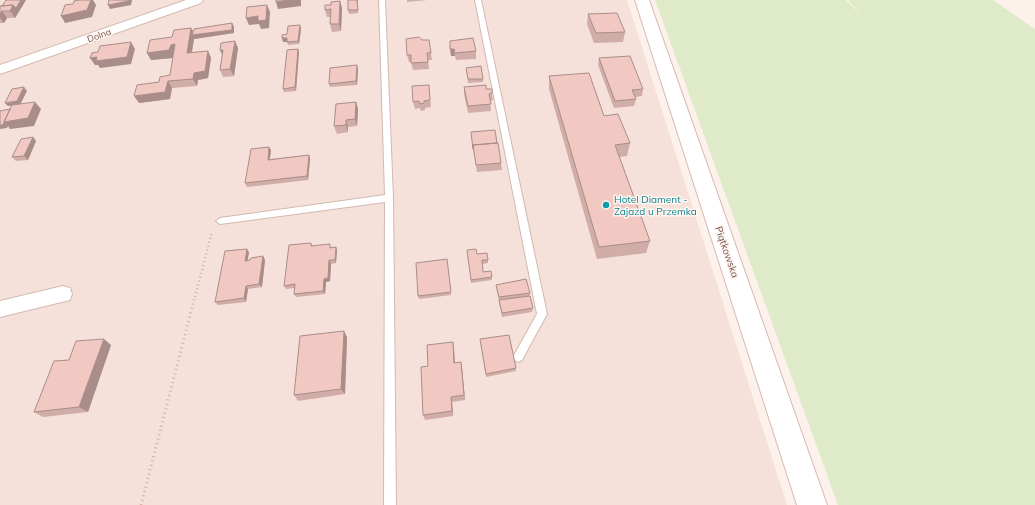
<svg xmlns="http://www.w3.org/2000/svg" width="1035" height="505" viewBox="0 0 1035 505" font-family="Mulish,sans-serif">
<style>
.residential{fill:#f5e1d9}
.green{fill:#dfebc8}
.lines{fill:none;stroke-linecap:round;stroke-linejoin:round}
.service-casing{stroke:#d2b9b2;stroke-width:2}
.minor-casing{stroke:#d2b9b2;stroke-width:2}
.secondary-casing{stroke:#d7b9b2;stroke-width:2}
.path-far1{stroke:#d8aca4;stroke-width:2.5;stroke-dasharray:1 3;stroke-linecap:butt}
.path{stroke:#d8aca4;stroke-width:3;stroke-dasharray:1 3.5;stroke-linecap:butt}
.service{fill:#fff;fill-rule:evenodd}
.minor{fill:#fff;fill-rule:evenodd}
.secondary{fill:#fff;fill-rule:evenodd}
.wall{fill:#d0ada7}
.shaded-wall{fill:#a98d88}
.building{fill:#f2c9c2;stroke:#a98d88}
.culture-dot{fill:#0f9aa8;stroke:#fff6f2;stroke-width:1.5}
.labels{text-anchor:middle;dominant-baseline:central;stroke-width:3;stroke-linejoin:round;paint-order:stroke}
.far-street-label{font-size:9px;fill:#79524d;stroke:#fff6f2}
.culture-label{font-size:10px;fill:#0d838f;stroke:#fff6f2;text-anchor:start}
.street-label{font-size:10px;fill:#79524d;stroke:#fff6f2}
</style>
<rect width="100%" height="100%" fill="#fdf1eb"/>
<path class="residential" d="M0,0H627L787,505H0Z"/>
<path class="green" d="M655,0H846L861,15L848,0H993L1035,29V505H838Z"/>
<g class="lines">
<defs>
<path id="service" d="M379,0H385L393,198L396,505H384L385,202L220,224L216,221L220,218L385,195Z
M475,0H481L547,314L522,360L518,362L514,360L513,357L537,314Z"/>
<path id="minor" d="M186,0H203L201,3L0,74V65Z
M63,286L70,288L72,294L70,300L0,317V301Z"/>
<path id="secondary" d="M635,0H649L827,505H797Z"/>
</defs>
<use href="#service" class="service-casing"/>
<use href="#minor" class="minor-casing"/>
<use href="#secondary" class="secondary-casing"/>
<path class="path-far1" d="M195,297L212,232"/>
<path class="path" d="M141,505L195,296"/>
<use href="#service" class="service"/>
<use href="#minor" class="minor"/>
<use href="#secondary" class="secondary"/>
</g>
<path class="wall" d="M26,0L15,18H7L4,23H0V6Z
M348,0H358V13L349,14L348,10Z
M407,0H427L407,2Z
M340,1L342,8L341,31L332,32L330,24V17H327L325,10L331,5Z
M588,14L625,32L623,42L594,43L587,24Z
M232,23L234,27V33L194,39L192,53L208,51L211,58L208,78L198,80L197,86L172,88L170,99L139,103L159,82L170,75L173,58L151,60L147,53L191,28L193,32Z
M301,29L299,44L288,45L287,42H283L282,38L287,34Z
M422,40H429L432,60H428L429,69L413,70L411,62H409L407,55Z
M450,46L476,51V59L456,60L455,56H451Z
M238,48L234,76L223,77L220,70L222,55Z
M298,49L299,52L296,91L284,92L283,89Z
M599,58L643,89L642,96L635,97L636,99L634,106L614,108L598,65Z
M357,65L358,69L357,85L330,87L329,84Z
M466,68L483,79V82L468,83Z
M549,76L604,116L630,143L627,156L619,157L650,241L646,253L597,259L549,89Z
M429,85L431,107L425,108V110L421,111L420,108L415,109L413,102Z
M464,87L486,89L492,93L493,100L490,101L491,111L468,113L464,94Z
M356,102L358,109L357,126L348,127V132L337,134L334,126Z
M471,136L501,163L502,170L477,172Z
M33,137L36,141L28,160L16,161L12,157Z
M271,150L270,159L309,155L310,159L308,180L247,187L245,183Z
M311,243L312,246L332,247H336L337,250L336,263L331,264L330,281L326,282L325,294L296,297L294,294L295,288L286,289L284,286Z
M467,250L477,254L488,260V263L482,264L483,272L491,271L492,280L471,283Z
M249,252L247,261L263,256L265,260L262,287L248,289L246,302L218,305L215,302Z
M447,259L451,295L419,299L418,296Z
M496,285L530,293V296L533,308L532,312L502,317L497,291Z
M347,337L345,394L298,401L294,395Z
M480,339L516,368V371L486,377Z
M453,342L455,363L462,368L465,400L452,402L453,416L425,420L423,415L428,366Z
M111,345L88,412L43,417L34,412L69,360Z"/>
<path class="shaded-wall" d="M21,0H26L15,18L10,11L13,5Z
M91,0H93L96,5L92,17L65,23L61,16Z
M129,0H132L131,5L110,9L108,5Z
M290,0H301V6L278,9L276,2Z
M357,0H358V13V10Z
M340,1L342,8L341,31L339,24Z
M267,5L270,12L269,28L261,29L259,24L249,25L246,18L258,16Z
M2,11L7,18L4,23L0,18V14Z
M232,23L234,27V33L194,39L190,61L187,53L191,28L195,35Z
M300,25L301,29L299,44L298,41Z
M282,38H287L289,42H283Z
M235,41L238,48L234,76L230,69Z
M131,42L135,49L131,64L100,68L98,65H95L90,58Z
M175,44L173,58L151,60L147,53L171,45Z
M298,49L299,52L296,91L295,87Z
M450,49H454L455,56H451Z
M220,50H223V57Z
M208,51L211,58L208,78L198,80L197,86L193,79L194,73Z
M357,65L358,69L357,85L356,81Z
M168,81L172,88L170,99L139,103L134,96Z
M24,87L27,91L20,105L8,106L5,103Z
M35,102L41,109L34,126L10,129L8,126L7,128L0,129V125L4,122Z
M356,102L358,109L357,126L355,119Z
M346,120L348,127V132L346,125Z
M33,137L36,141L28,160L24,156Z
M269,147L271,150L269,163L268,160Z
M309,155L310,159L308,180L307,176Z
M336,247L337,250L336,263L335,260Z
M247,249L249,252L247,265L245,261Z
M263,256L265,260L262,287L259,284Z
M329,260L331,264L330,281L326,282L325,294L323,291L324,279Z
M246,286L248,289L246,302L244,298Z
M344,331L347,337L345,394L341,389Z
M104,339L111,345L88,412L79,407Z
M453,342L454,348L455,368L454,363Z
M461,362L462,368L465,400L464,395Z
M451,397L452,402L453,416L452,411Z"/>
<path class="building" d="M6,0H21L16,8L13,5L2,6Z
M79,0H91L87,10L61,16L65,5L73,4L74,1Z
M109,0H129V1L108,5Z
M276,0H290L276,2Z
M348,0H357L358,10H348Z
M340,1L339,24H330L331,9L325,10V5H331V2Z
M13,5L10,11H2L0,14V6Z
M267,5L266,20L258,21V16L246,18L247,7Z
M617,13L625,32L596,33L588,14Z
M232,23V30L192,35L194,29Z
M300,25L298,41L287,42V38H282V35L287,34L288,26Z
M191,28L187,53L208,51L205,71L194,73L193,79L168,81L165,92L134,96L137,85L159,82L160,77L170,75L175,44L171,45L169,50L147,53L150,40L172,37L174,30Z
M419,37L422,40H429L431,53H427L428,62L411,63V55H407L406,39Z
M473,38L476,51L455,53L454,49H450V41Z
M235,41L230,69L220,70L223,50H220L221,43Z
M131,42L127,57L96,61L97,57L90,58L92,53L98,52L100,46Z
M298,49L295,87L283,89L287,50Z
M630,56L643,89L632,90L636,99L615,101L599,58Z
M357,65L356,81L329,84L330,68Z
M481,66L483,79H468L466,68Z
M589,73L604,116L618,114L630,143L615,145L650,241L599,247L549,76Z
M429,85L430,100L424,101V103L420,104L419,101L413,102L412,86Z
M486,85V89H492V93L489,94L491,104L468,106L464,87Z
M24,87L17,101L5,103L12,89Z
M35,102L28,118L4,122L12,105Z
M356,102L355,119L346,120V125L334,126L336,104Z
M10,109L4,122L3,125H0V111Z
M495,130L497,143L473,145V149L471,132Z
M33,137L24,156L12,157L21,139Z
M498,143L501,163L476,165L473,145Z
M269,147L268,160L309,155L307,176L245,183L251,149Z
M311,243V246L330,244V248L336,247L335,260H329L328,278L324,279L323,291L294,294L295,284L284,286L289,245Z
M247,249L245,261L250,260L251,258L263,256L259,284L246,286L244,298L215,302L225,251Z
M476,249L477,254L487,253L488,260H482L483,272L491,271L492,277L471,280L467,250Z
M447,259L451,292L418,296L416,263Z
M526,279L530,293L499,297L496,285Z
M530,296L533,308L502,313L499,300Z
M344,331L341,389L294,395L300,336Z
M509,335L516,368L486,374L480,339Z
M104,339L79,407L34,412L54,361L69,360L76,341Z
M453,342L454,363L461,362L464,395L451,397L452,411L423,415L421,367L428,366L427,345Z"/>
<circle class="culture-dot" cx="606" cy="205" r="4"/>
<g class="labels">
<g class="far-street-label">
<text transform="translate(99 35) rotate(-20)">Dolna</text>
</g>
<g class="culture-label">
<text x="614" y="199">Hotel Diament -<tspan x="614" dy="12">Zajazd u Przemka</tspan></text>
</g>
<g class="street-label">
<text transform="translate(727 252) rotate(71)">Piątkowska</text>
</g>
</g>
</svg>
